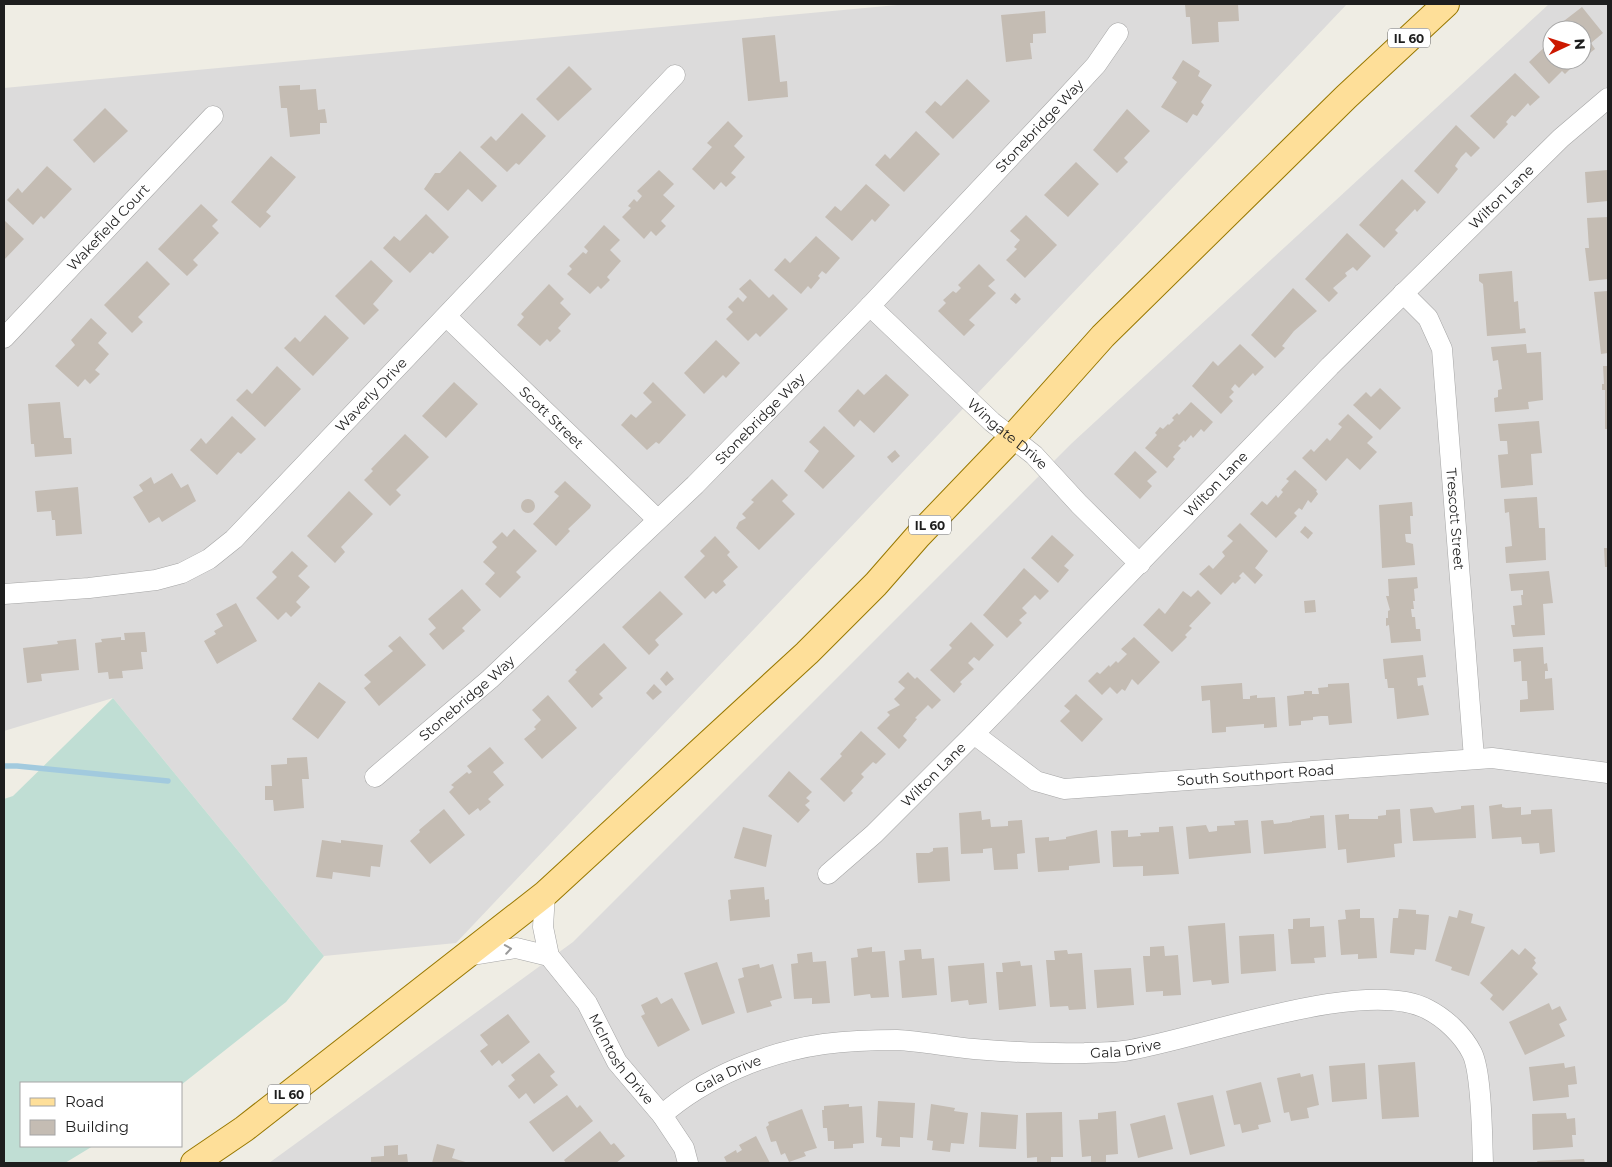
<svg xmlns="http://www.w3.org/2000/svg" width="1612" height="1167" viewBox="0 0 1612 1167" font-family="Montserrat,sans-serif">
<style>
.residential{fill:#dcdbdb;fill-rule:evenodd}
.wetland{fill:#c0ded4}
.lines{fill:none;stroke-linecap:round;stroke-linejoin:round}
.stream{stroke:#a2cade;stroke-width:5.5}
.building{fill:#c4bcb3}
.minor-casing{stroke:#a5a5a5;stroke-width:21}
.major-casing{stroke:#987800;stroke-width:28}
.minor{stroke:#fff;stroke-width:20}
.major{stroke:#fedf99;stroke-width:26}
.oneway{stroke:#9a9a9a}
.labels{text-anchor:middle;dominant-baseline:central;stroke-width:5;stroke-linejoin:round;paint-order:stroke}
.shield{fill:#fff;stroke:#626262;stroke-width:1}
.shield-label{font-size:12px;font-weight:bold;fill:#1e1e1e}
.street-label{font-size:14px;fill:#1e1e1e;stroke:#fff}
</style>
<rect width="100%" height="100%" fill="#efede4"/>
<path class="residential" d="M908,4H1347L456,943L324,956L113,698L4,731V88Z
M1549,4H1608V1163H269L573,942L1072,443ZM1552,30H1582V60H1552Z"/>
<path class="wetland" d="M113,698L324,956L286,1002L181,1085L21,1083V1146H93L65,1163H4V799L13,796Z"/>
<g class="lines">
<path class="stream" d="M4,766H17L168,781"/>
</g>
<path class="building" d="M1185,4H1238L1239,21L1218,22L1219,42L1192,44L1190,17H1186Z
M1582,7L1603,33L1591,43L1595,49L1582,59V30H1558L1556,27Z
M1045,11L1046,33L1033,34V43H1030L1032,59L1006,62L1001,15Z
M775,35L780,82L787,81L788,97L748,101L742,38Z
M1552,40V60H1570L1574,65L1565,74L1562,71L1549,84L1529,62Z
M1183,60L1200,71L1198,76L1212,85L1201,102L1204,105L1197,116L1193,114L1187,123L1161,107L1177,82L1172,78Z
M569,66L592,89L558,121L536,99Z
M1515,73L1540,97L1530,106L1528,103L1515,117L1512,115L1506,122L1508,124L1494,139L1470,116Z
M967,79L990,101L953,139L925,112L935,101L941,106Z
M300,85V90L316,89L318,110L325,109L327,123H320V134L290,137L287,108H281L279,86Z
M105,108L128,131L94,163L73,140Z
M1127,109L1150,131L1124,158L1128,162L1117,173L1093,150Z
M522,113L546,136L519,165L516,163L507,172L480,147L491,136L496,141Z
M728,121L743,136L734,146L745,157L731,173L736,177L726,187L721,182L714,190L692,169L712,147L707,143Z
M1456,125L1480,148L1471,157L1466,152L1461,157L1455,166L1458,169L1438,194L1414,171Z
M916,131L940,154L904,192L875,165L885,154L890,159Z
M460,151L497,186L482,202L468,189L448,211L424,189L435,173H440Z
M271,156L296,177L266,212L271,216L260,228L231,202Z
M1076,162L1099,184L1068,217L1044,195Z
M47,166L72,189L44,219L41,216L33,225L7,200L18,188L22,193Z
M659,170L674,184L663,195L675,206L661,221L666,226L656,236L651,231L644,239L622,217L631,208L628,206L634,199L637,202L642,196L637,191Z
M1608,170V201L1587,203L1585,172Z
M1402,179L1426,202L1417,212L1415,209L1395,230L1398,233L1384,248L1359,225Z
M866,184L890,205L875,222L872,219L852,241L825,217L835,206L841,211Z
M201,204L218,220L212,226L219,233L193,260L198,265L187,276L158,249Z
M426,214L449,237L433,254L430,252L410,273L383,248L394,236L400,241Z
M1026,215L1057,245L1025,278L1006,260L1017,249L1014,247L1020,240L1010,231Z
M1608,217V279L1589,281L1585,248H1589L1587,218Z
M4,220L24,239L4,260Z
M604,225L620,240L610,250L621,261L607,277L610,280L601,289L598,286L590,294L567,274L572,269L569,266L583,252L586,254L588,251L584,247Z
M1347,233L1371,256L1357,271L1353,267L1345,273L1347,276L1333,288L1338,293L1329,302L1305,279Z
M816,236L840,258L826,274L822,271L818,276L820,278L811,289L808,286L801,294L774,270L785,258L790,263Z
M371,260L393,281L373,304L379,310L364,325L335,296Z
M147,261L170,284L138,317L143,322L132,333L104,305Z
M979,264L995,280L988,286L996,293L969,320L975,325L964,336L938,311L946,303L943,300L953,291L956,293L961,288L958,285Z
M1512,271L1514,302L1518,301L1520,329L1525,328L1526,333L1487,336L1483,284L1479,281V274Z
M750,279L769,298L773,294L788,309L760,337L756,333L748,341L726,319L733,312L728,307L738,297L743,302L747,297L739,289Z
M549,284L564,299L560,303L571,314L558,328L561,331L550,342L547,339L540,346L517,325L524,317L521,314Z
M1293,288L1317,311L1294,331L1282,346L1285,348L1275,358L1251,335Z
M1608,291V353L1601,354L1594,292Z
M1015,293L1021,299L1016,304L1010,299Z
M325,315L349,338L313,376L284,348L295,337L300,342Z
M91,318L107,333L98,343L109,354L95,370L100,374L90,384L85,379L78,387L55,366L75,345L71,340Z
M716,340L740,363L726,378L723,375L704,394L684,373Z
M1240,344L1264,367L1255,376L1253,373L1239,388L1235,384L1231,389L1234,392L1229,397L1233,401L1221,414L1192,386L1213,361L1218,366Z
M1526,344L1527,353L1541,352L1543,400L1528,402L1529,409L1495,412L1494,398L1498,397V390L1502,389L1498,360L1493,361L1491,347Z
M277,366L301,389L265,427L236,400L247,389L252,394Z
M1603,366H1608V429H1605V390H1602V384H1604Z
M886,374L909,395L874,433L860,420L854,427L838,411L858,389L864,395Z
M454,382L478,404L446,438L422,416Z
M653,382L686,415L659,444L656,442L647,450L621,425L631,414L636,418L652,402L643,393Z
M1380,388L1401,408L1380,430L1353,405L1366,392L1371,397Z
M60,402L64,438H71L72,454L35,457L34,444H31L28,404Z
M1191,402L1213,422L1204,432L1201,429L1193,438L1191,435L1185,442L1184,440L1178,446L1181,448L1173,457L1175,459L1167,468L1145,448L1157,435L1155,433L1160,427L1163,429L1168,424L1169,425L1174,420L1172,418L1177,413L1179,415Z
M1348,414L1373,437L1367,443L1377,452L1360,470L1347,458L1326,481L1302,458L1311,449L1314,452L1327,438L1330,441L1342,427L1338,424Z
M232,416L256,439L241,454L238,452L217,475L190,450L201,438L206,444Z
M1539,421L1542,453L1531,454L1533,485L1501,488L1498,455L1508,454L1507,441H1500L1498,424Z
M824,426L855,456L823,489L804,471L819,451L809,442Z
M405,434L429,457L396,490L401,495L390,506L364,480L373,471L371,469Z
M895,450L900,456L892,463L887,457Z
M1135,451L1157,472L1147,481L1152,486L1140,499L1114,474Z
M1295,470L1317,490L1316,491L1318,494L1311,503L1308,500L1302,510L1299,508L1294,513L1297,516L1276,538L1250,514L1262,501L1267,505L1276,495L1278,498L1283,492L1281,490L1289,481L1286,479Z
M172,473L181,488L188,484L196,501L162,522L159,517L149,523L133,497L143,491L139,485L151,477L154,484Z
M772,479L788,495L782,501L795,514L759,550L736,528L739,522L746,518L742,514L754,502L751,500Z
M565,481L591,505L590,508L568,529L570,531L556,546L533,524L559,496L554,492Z
M78,487L82,534L56,536L55,520H52L51,511L37,512L35,491Z
M349,491L373,514L341,547L345,552L335,563L307,536Z
M1537,497L1539,528H1545L1546,560L1506,563L1505,547L1512,546L1509,512L1505,513L1504,499Z
M521 506a7 7 0 1 1 14 0a7 7 0 1 1-14 0Z
M1412,502L1413,516H1410L1411,534H1405L1406,542L1413,544L1415,565L1382,568L1379,505Z
M1240,523L1268,551L1255,568L1263,575L1255,584L1243,572L1239,576L1241,578L1235,584L1233,582L1221,595L1199,574L1209,565L1213,569L1225,556L1222,552L1233,541L1227,536Z
M1305,526L1313,533L1308,539L1300,532Z
M514,529L537,551L516,572L521,577L500,598L485,584L495,573L483,562L497,547L492,542L502,532L507,537Z
M1052,535L1074,555L1064,566L1069,570L1058,583L1031,558Z
M715,536L730,552L727,555L738,567L723,581L726,585L716,594L713,591L705,599L684,577L705,556L700,551Z
M1604,548H1608V567H1605Z
M292,551L308,566L298,576L310,587L296,602L301,607L291,617L286,612L278,620L256,598L277,577L272,572Z
M1024,568L1049,591L1040,600L1035,595L1022,608L1027,613L1019,620L1022,623L1007,638L983,615Z
M1549,571L1553,603L1543,604L1545,635L1513,637L1511,625H1515L1513,606L1522,605L1521,595H1523V590L1511,591L1509,574Z
M1417,577L1418,588L1414,589L1415,601H1413L1414,609H1411L1412,617H1415L1416,629H1420L1421,641L1391,643L1389,625L1386,626V618H1388V611L1390,610L1386,596H1389L1388,579Z
M462,589L481,610L462,628L465,631L443,650L429,634L436,628L428,619Z
M1198,590L1211,603L1189,626L1192,628L1185,635L1187,637L1172,652L1143,625L1159,608L1165,614L1183,591L1191,597Z
M660,591L683,614L655,640L659,645L649,655L622,627Z
M1315,600L1316,612L1305,613L1304,601Z
M236,603L257,641L217,664L204,641L216,634L214,631L223,626L216,614Z
M971,622L994,645L979,661L974,657L968,663L974,669L960,682L962,684L954,693L930,670L952,648L949,645Z
M145,632L147,652H141L143,669L122,671L123,678L109,679L108,672L98,673L95,643L102,642L101,639L121,637V640H125L124,633Z
M400,636L426,665L379,706L364,688L371,682L364,675L393,651L388,646Z
M1134,637L1160,662L1138,685L1132,679L1125,691L1122,689L1117,694L1110,687L1102,695L1088,681L1097,672L1100,674L1109,665L1110,667L1116,661L1118,663L1127,654L1121,649Z
M76,639L79,670L41,674L42,681L27,683L23,648L58,644L57,641Z
M604,643L627,668L599,694L603,698L592,708L568,681L577,672L575,670Z
M1543,647L1544,664L1547,663L1548,671H1545V679L1552,678L1554,710L1520,712V700L1528,699L1527,681H1522L1521,661L1514,662L1513,649Z
M1423,655L1426,677L1417,678L1418,686L1423,685L1429,715L1397,719L1394,688H1388L1387,679H1385L1383,659Z
M667,671L674,679L666,686L660,679Z
M908,672L915,679L917,677L941,700L932,709L928,705L915,718L917,719L903,736L907,740L899,749L877,728L890,715L887,712L900,705L894,699L905,688L898,682Z
M319,682L346,702L318,739L292,719Z
M1242,683L1243,699H1250V696L1257,695V698L1275,697L1277,727L1264,728V724L1226,727V732L1212,733L1210,700L1202,701L1201,686Z
M1349,683L1352,723L1329,725L1328,716H1321L1313,717V720L1301,721V725L1289,726L1287,696L1304,694V691H1312V694H1319L1318,688L1328,687V684Z
M654,684L662,692L653,700L646,693Z
M1076,694L1103,719L1082,742L1060,721L1070,711L1064,706Z
M548,695L577,728L542,759L524,739L536,729L534,727L541,720L532,710Z
M861,731L886,754L876,764L873,762L861,774L864,777L851,791L853,793L844,802L820,779L842,756L840,754Z
M490,747L504,763L493,772L504,785L488,799L491,802L480,811L478,808L469,815L449,792L454,787L451,785L467,772L469,774L472,772L467,766Z
M307,757L309,779H302L304,808L274,811L273,800H265V786H272L271,765L287,764V758Z
M789,771L812,792L806,798L810,801L805,805L810,810L798,823L768,796Z
M1502,804V807L1506,808L1521,807V815L1531,814V810L1552,809L1555,852L1540,854L1539,843L1522,844L1521,837L1492,839L1489,806Z
M1474,805L1476,838L1413,841L1410,809L1432,807L1435,813L1461,809V806Z
M444,809L465,835L430,864L410,841L420,832L419,830Z
M1400,809L1402,843L1394,844L1395,857L1347,863L1346,849L1338,850L1335,815L1349,814V819H1378V816L1386,815V810Z
M981,811L982,820L990,819L991,827L1008,826V821L1022,820L1025,853L1017,854L1018,869L994,870L992,848L983,849V853L961,854L959,813Z
M1324,815L1326,848L1264,854L1261,821L1273,820L1274,824L1292,822V821L1310,818V816Z
M1248,820L1251,853L1189,859L1186,827L1206,825L1209,832L1217,831V826L1235,825L1234,821Z
M1173,826L1179,874L1143,876V866L1113,867L1111,831L1128,830V837L1141,836L1140,833L1159,832V827Z
M743,827L772,835L766,867L734,858Z
M1097,830L1100,863L1069,866V870L1038,872L1035,838L1049,837V841L1066,839V837Z
M322,840L341,843V840L383,845L380,867L371,866L370,877L333,872L332,879L316,877Z
M948,847L950,881L918,883L916,853H929L933,851V848Z
M764,887L765,900L769,899L770,917L730,921L728,900L731,899L730,890Z
M1360,909V918H1374L1377,958L1358,959V954L1341,955L1338,920L1346,919L1345,910Z
M1399,909L1416,910V914L1429,915L1426,950L1415,949L1414,955L1390,953L1393,918H1398Z
M1459,910L1473,914L1471,923L1485,927L1469,976L1451,970L1452,967L1435,961L1449,916L1457,918Z
M1310,918V927L1324,926L1326,957L1314,958L1315,963L1291,964L1288,929H1293V919Z
M1225,923L1229,983L1212,985L1211,980L1193,982L1188,926Z
M1274,934L1276,971L1241,974L1239,936Z
M1164,946L1165,956L1178,955L1181,995L1163,996V991L1146,992L1143,956H1150V947Z
M872,947V952L885,951L889,997L871,998L870,994L854,996L851,958L858,957L857,949Z
M1525,948L1536,958L1534,960L1536,963L1532,968L1538,974L1503,1011L1490,999L1493,995L1480,983L1512,949L1519,955Z
M921,949L922,959L934,958L937,995L902,998L899,961L905,960L904,950Z
M1067,950L1068,954L1082,953L1086,1009L1069,1010L1068,1006L1050,1007L1046,960H1055L1054,951Z
M812,952L813,962L826,961L830,1003L812,1004V998L794,999L791,964L798,963L797,954Z
M1020,961L1021,966L1032,965L1036,1006L999,1010L996,972H1003L1002,963Z
M717,962L735,1013L702,1025L684,973Z
M984,963L987,1003L969,1005L968,1000L951,1002L948,966Z
M759,964L760,968L773,964L782,998L770,1001L772,1006L747,1013L738,979L744,977L742,968Z
M1131,968L1134,1005L1097,1008L1094,970Z
M657,997L661,1004L672,998L690,1030L658,1047L641,1016L645,1014L641,1005Z
M1549,1003L1552,1010L1560,1006L1567,1020L1559,1024L1565,1036L1525,1055L1509,1022Z
M508,1014L530,1042L502,1064L499,1060L492,1066L480,1051L488,1045L480,1035Z
M539,1053L555,1072L550,1076L558,1085L534,1104L526,1093L519,1099L508,1086L515,1080L511,1075Z
M1415,1062L1419,1117L1382,1119L1378,1065Z
M1365,1063L1367,1099L1332,1102L1329,1066Z
M1564,1063L1565,1068L1575,1066L1577,1084L1568,1085L1569,1097L1533,1101L1529,1067Z
M1300,1073L1301,1077L1313,1074L1319,1105L1307,1108L1309,1118L1291,1121L1289,1112L1284,1113L1277,1078Z
M1261,1082L1271,1122L1258,1125L1259,1129L1242,1133L1240,1124L1234,1125L1226,1091Z
M567,1095L577,1108L580,1105L593,1121L553,1152L529,1122Z
M1213,1095L1225,1146L1190,1155L1177,1103Z
M878,1101L915,1103L913,1138L900,1137V1147L881,1146L882,1138L876,1137Z
M849,1104V1107L862,1106L864,1143L853,1144V1148L834,1149V1141H828L827,1128H823L822,1110H824V1106Z
M931,1104L955,1108L954,1111L968,1113L964,1144L951,1143L950,1152L932,1150L933,1141L927,1140Z
M802,1109L817,1148L804,1152L806,1156L789,1162L785,1153L781,1155L776,1141L771,1142L766,1127L769,1125L768,1122Z
M1116,1111L1118,1154L1106,1155V1163H1091V1156L1082,1157L1079,1120L1098,1119V1113Z
M981,1112L1018,1115L1016,1149L979,1147Z
M1062,1112L1063,1157H1051V1163H1037V1157L1027,1158L1026,1113Z
M1566,1113L1567,1119L1575,1118L1576,1135H1572L1573,1147L1533,1150L1532,1114Z
M1165,1115L1173,1149L1138,1158L1130,1124Z
M600,1131L611,1145L614,1143L625,1156L616,1163H566L564,1160Z
M756,1136L770,1163H727L724,1157L736,1150L737,1153L742,1150L739,1145Z
M437,1144L455,1149L452,1158L469,1163H432Z
M398,1145V1155L407,1154L408,1163H371V1157L384,1156V1146Z
M1584,1159L1585,1163H1538L1537,1161Z"/>
<g class="lines">
<defs>
<g id="minor">
<path id="s1" d="M1403,293L1428,318L1442,349L1474,758"/>
<path id="s2" d="M870,306L992,422L1034,455L1079,504L1140,564"/>
<path id="s3" d="M447,317L657,519"/>
<path id="s4" d="M4,338L213,116"/>
<path id="s5" d="M4,594L89,588L156,580L182,573L209,559L234,539L675,75"/>
<path id="s6" d="M974,734L1036,781L1064,789L1492,758L1608,773"/>
<path id="s7" d="M375,777L490,679L695,485L870,306L1060,104L1096,65L1118,33"/>
<path id="s8" d="M828,874L874,834L974,734L1330,366L1561,138L1608,98"/>
<path id="s9" d="M545,894L543,927L549,956L587,1003L617,1062L662,1115L684,1148L688,1163"/>
<path d="M467,956L516,948L549,956"/>
<path id="s10" d="M662,1115C705,1077 767,1052 824,1044C847,1041 873,1040 897,1040C922,1041 948,1047 974,1049C1011,1052 1048,1054 1085,1053C1098,1052 1111,1053 1124,1051C1196,1040 1364,976 1427,1009C1445,1018 1463,1035 1472,1053C1482,1073 1482,1138 1483,1163"/>
</g>
<path id="major" d="M194,1163L244,1129L545,894L807,653L876,584L918,536L1012,438L1103,336L1346,97L1446,4"/>
</defs>
<use href="#minor" class="minor-casing"/>
<use href="#major" class="major-casing"/>
<use href="#minor" class="minor"/>
<use href="#major" class="major"/>
</g>
<defs><path id="oneway-chevron" d="M-2-3.5L2.5 0L-2 3.5" fill="none" stroke-width="1.6" stroke-linecap="round" stroke-linejoin="round" transform="scale(1.25)"/></defs>
<use class="oneway" href="#oneway-chevron" transform="translate(508 949) rotate(-9)"/>
<g class="labels">
<g class="shield">
<rect x="1388" y="28.5" width="42" height="19" rx="4"/>
<rect x="909" y="515.5" width="42" height="19" rx="4"/>
<rect x="268" y="1084.5" width="42" height="19" rx="4"/>
</g>
<g class="shield-label">
<text x="1409" y="38">IL 60</text>
<text x="930" y="525">IL 60</text>
<text x="289" y="1094">IL 60</text>
</g>
<g class="street-label">
<text stroke="none"><textPath href="#s7" startOffset="931">Stonebridge Way</textPath></text>
<text stroke="none"><textPath href="#s8" startOffset="955">Wilton Lane</textPath></text>
<text stroke="none"><textPath href="#s4" startOffset="152">Wakefield Court</textPath></text>
<text stroke="none"><textPath href="#s5" startOffset="441">Waverly Drive</textPath></text>
<text stroke="none"><textPath href="#s3" startOffset="145">Scott Street</textPath></text>
<text stroke="none"><textPath href="#s7" startOffset="526">Stonebridge Way</textPath></text>
<text stroke="none"><textPath href="#s2" startOffset="188">Wingate Drive</textPath></text>
<text stroke="none"><textPath href="#s8" startOffset="550">Wilton Lane</textPath></text>
<text stroke="none"><textPath href="#s1" startOffset="240">Trescott Street</textPath></text>
<text stroke="none"><textPath href="#s7" startOffset="121">Stonebridge Way</textPath></text>
<text stroke="none"><textPath href="#s8" startOffset="145">Wilton Lane</textPath></text>
<text stroke="none"><textPath href="#s6" startOffset="299">South Southport Road</textPath></text>
<text stroke="none"><textPath href="#s10" startOffset="482">Gala Drive</textPath></text>
<text stroke="none"><textPath href="#s9" startOffset="189">McIntosh Drive</textPath></text>
<text stroke="none"><textPath href="#s10" startOffset="78">Gala Drive</textPath></text>
</g>
</g>
<rect width="1612" height="1167" fill="none" stroke="#1e1e1e" stroke-width="10"/>
<rect x="20" y="1082" width="162" height="65" fill="#ffffff" stroke="#a5a5a5"/>
<rect x="30" y="1098" width="25" height="8" fill="#fedf99" stroke="#a5a5a5"/>
<text x="65" y="1107" font-size="15" fill="#1e1e1e">Road</text>
<rect x="30" y="1120" width="25" height="15" fill="#c4bcb3" stroke="#a5a5a5"/>
<text x="65" y="1132" font-size="15" fill="#1e1e1e">Building</text>
<g transform="translate(1567 45) rotate(86)"><circle r="24" fill="#ffffff" stroke="#a5a5a5"/>
<path d="M0-4L9 19L0 12L-9 19Z" fill="#cc1800"/>
<text y="-8" font-size="14" font-weight="bold" text-anchor="middle" fill="#1e1e1e">N</text>
</g>
</svg>
